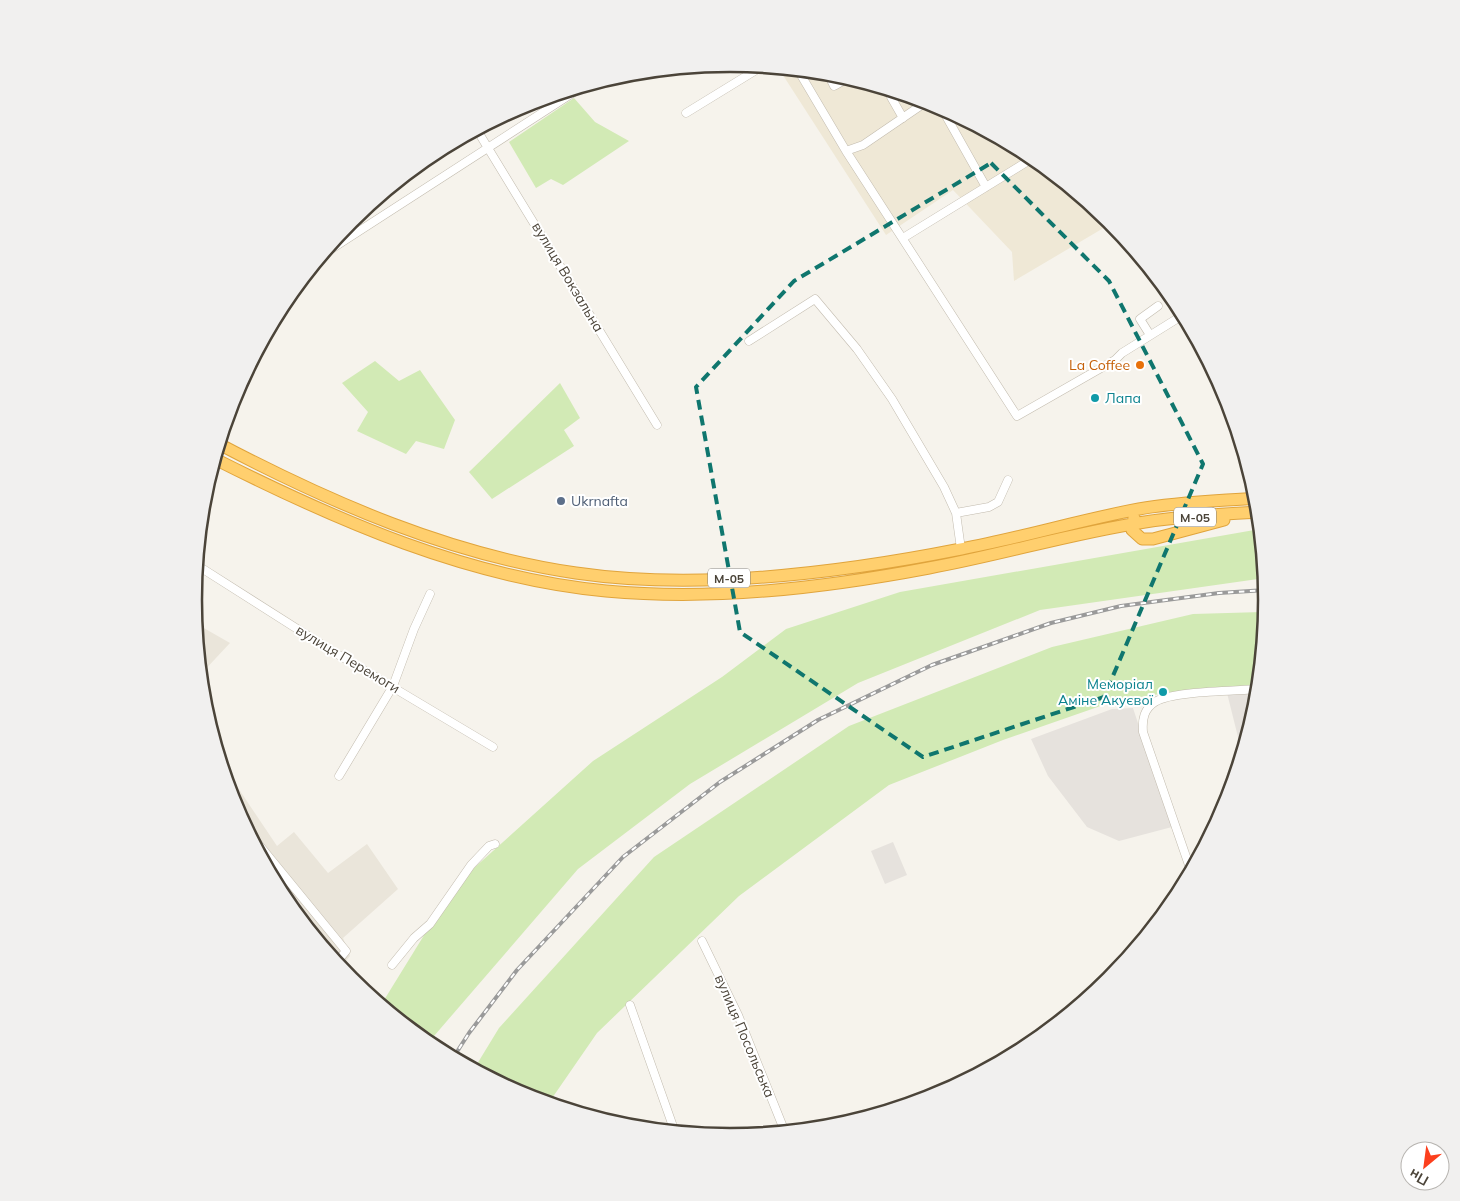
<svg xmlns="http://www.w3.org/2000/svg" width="1460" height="1201" viewBox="0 0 1460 1201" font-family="Mulish,sans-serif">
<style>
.residential{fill:#eae5da}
.industrial{fill:#e6e2dd}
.education{fill:#efe8d6}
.green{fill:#d2eab5}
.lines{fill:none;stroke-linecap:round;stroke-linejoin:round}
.minor-casing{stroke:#c2bbae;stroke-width:9}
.highway-casing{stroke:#e0a43c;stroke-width:13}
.minor{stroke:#fff;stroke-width:8}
.highway{stroke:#ffcf6e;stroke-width:11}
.rail-casing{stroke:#9a9a9a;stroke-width:4}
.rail{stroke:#fff;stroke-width:2;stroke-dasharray:5.5;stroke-linecap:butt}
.marked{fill:none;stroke:#0f766e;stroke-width:4;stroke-dasharray:10 6;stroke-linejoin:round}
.food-dot{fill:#e8710a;stroke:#fff;stroke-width:2}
.culture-dot{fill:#0f9aa8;stroke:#fff;stroke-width:2}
.service-dot{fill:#5c6f8a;stroke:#fff;stroke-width:2}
.labels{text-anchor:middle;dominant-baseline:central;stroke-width:4;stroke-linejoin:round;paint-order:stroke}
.shield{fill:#fff;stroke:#817c74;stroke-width:1}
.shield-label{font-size:12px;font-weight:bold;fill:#4b4439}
.street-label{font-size:14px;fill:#4b4439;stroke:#fff}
.food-label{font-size:14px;fill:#c56008;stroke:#fff;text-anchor:end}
.culture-label{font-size:14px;fill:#0d838f;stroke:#fff;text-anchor:start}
.service-label{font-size:14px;fill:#4e5e75;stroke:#fff;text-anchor:start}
.rim{fill:none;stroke:#4b4439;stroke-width:2.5}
</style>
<rect width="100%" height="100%" fill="#f6f3ec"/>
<path class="residential" d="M195,623L230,643L201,674Z
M220,761L277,846L294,832L328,873L367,844L398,889L343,938L350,956L340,968L284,898L234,806Z"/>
<path class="industrial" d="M1258,692L1256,706L1242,753L1227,693Z
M1133,708L1172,827L1119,841L1087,827L1048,776L1031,739L1112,709Z
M893,842L907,875L885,884L871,851Z"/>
<path class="education" d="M779,69L835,74L936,105L1028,154L1112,223L1014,281L1012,252L953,190L886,235Z"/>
<path class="green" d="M574,98L595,122L629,141L563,185L551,179L536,188L509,142Z
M375,361L399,381L420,370L455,420L444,449L416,441L406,454L357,431L368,412L342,383Z
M560,383L580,418L564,430L574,446L492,499L469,472Z
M1260,529L1265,578L1040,610L858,683L690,784L578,869L428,1043L381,1005L426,932L464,877L593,761L722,677L786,629L900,592Z
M1262,612L1265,619L1258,685L1152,695L1112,702L1003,740L889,785L739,896L597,1033L548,1104L524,1096L474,1069L499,1028L654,857L849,726L1052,647L1193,614Z"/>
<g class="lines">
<defs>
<path id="minor" d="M798,70L846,151L1017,416L1115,360L1122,353L1183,315
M830,78L834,86L848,78
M891,97L903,118
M941,107L986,187
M686,113L761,67
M477,130L657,425
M846,151L863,145L926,102
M903,238L1033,158
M322,255L582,87
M1150,335L1140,319L1158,306
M749,341L815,299L857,349L892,399L944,487L956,513L961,549
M956,513L989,507L998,502L1008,480
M196,572L203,569L332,651L493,747
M339,776L393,686L414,629L430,594
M247,830L346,951L336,963
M1191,871L1143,732C1142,719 1144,709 1155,702C1171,691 1236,691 1258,689
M702,941L738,1015L785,1132
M392,965L414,938L430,924L471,865L489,846L495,844
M630,1005L675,1132"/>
<path id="highway" d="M219,444C331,503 451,555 576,573C699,591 840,573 961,549C1021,538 1079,520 1139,509C1177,502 1218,501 1257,498
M215,459C338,521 468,578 606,591C714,601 823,588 929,568C1001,555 1072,533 1145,522C1182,516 1221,514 1258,512
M1134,518L1132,530L1142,539H1153L1224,520"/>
</defs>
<use href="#minor" class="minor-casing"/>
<use href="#highway" class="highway-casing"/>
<use href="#minor" class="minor"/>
<use href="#highway" class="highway"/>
<defs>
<path id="rail" d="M453,1058L469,1033L517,970L623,857L720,782L818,720L932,665L1051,623L1121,606L1219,593L1266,590"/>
</defs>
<use href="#rail" class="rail-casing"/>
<use href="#rail" class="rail"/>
</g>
<path class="marked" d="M991,163L1109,281L1203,464L1104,697L923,757L740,632L696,387L794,281Z"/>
<circle class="food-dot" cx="1140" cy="365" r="5"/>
<g class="culture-dot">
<circle cx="1095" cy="398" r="5"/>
<circle cx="1163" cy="692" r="5"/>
</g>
<circle class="service-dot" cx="561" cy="501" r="5"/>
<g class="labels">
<g class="shield">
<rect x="1174" y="507.5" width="42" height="19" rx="4"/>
<rect x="708" y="568.5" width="42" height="19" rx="4"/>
</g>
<g class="shield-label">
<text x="1195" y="517">М-05</text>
<text x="729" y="578">М-05</text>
</g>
<g class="street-label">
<text transform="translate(568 277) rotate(59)">вулиця Вокзальна</text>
<text transform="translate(348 659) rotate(31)">вулиця Перемоги</text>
<text transform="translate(745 1036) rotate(67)">вулиця Посольська</text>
</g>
<g class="food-label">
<text x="1130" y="365">La Coffee</text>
</g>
<g class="culture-label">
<text x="1105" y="398">Лапа</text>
<text x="1153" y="684" text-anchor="end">Меморіал<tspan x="1153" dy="16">Аміне Акуєвої</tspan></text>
</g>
<g class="service-label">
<text x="571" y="501">Ukrnafta</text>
</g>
</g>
<path d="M0 0H1460V1201H0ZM202 600a528 528 0 1 1 1056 0a528 528 0 1 1-1056 0Z" fill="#f1f0ef" fill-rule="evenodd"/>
<path class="rim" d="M202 600a528 528 0 1 1 1056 0a528 528 0 1 1-1056 0Z"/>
<g transform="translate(1425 1166) rotate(209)"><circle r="24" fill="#ffffff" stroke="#b7b4b0"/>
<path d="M0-4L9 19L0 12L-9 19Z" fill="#fc3f1d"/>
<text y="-8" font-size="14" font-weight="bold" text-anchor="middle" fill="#4b4439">Пн</text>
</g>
</svg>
